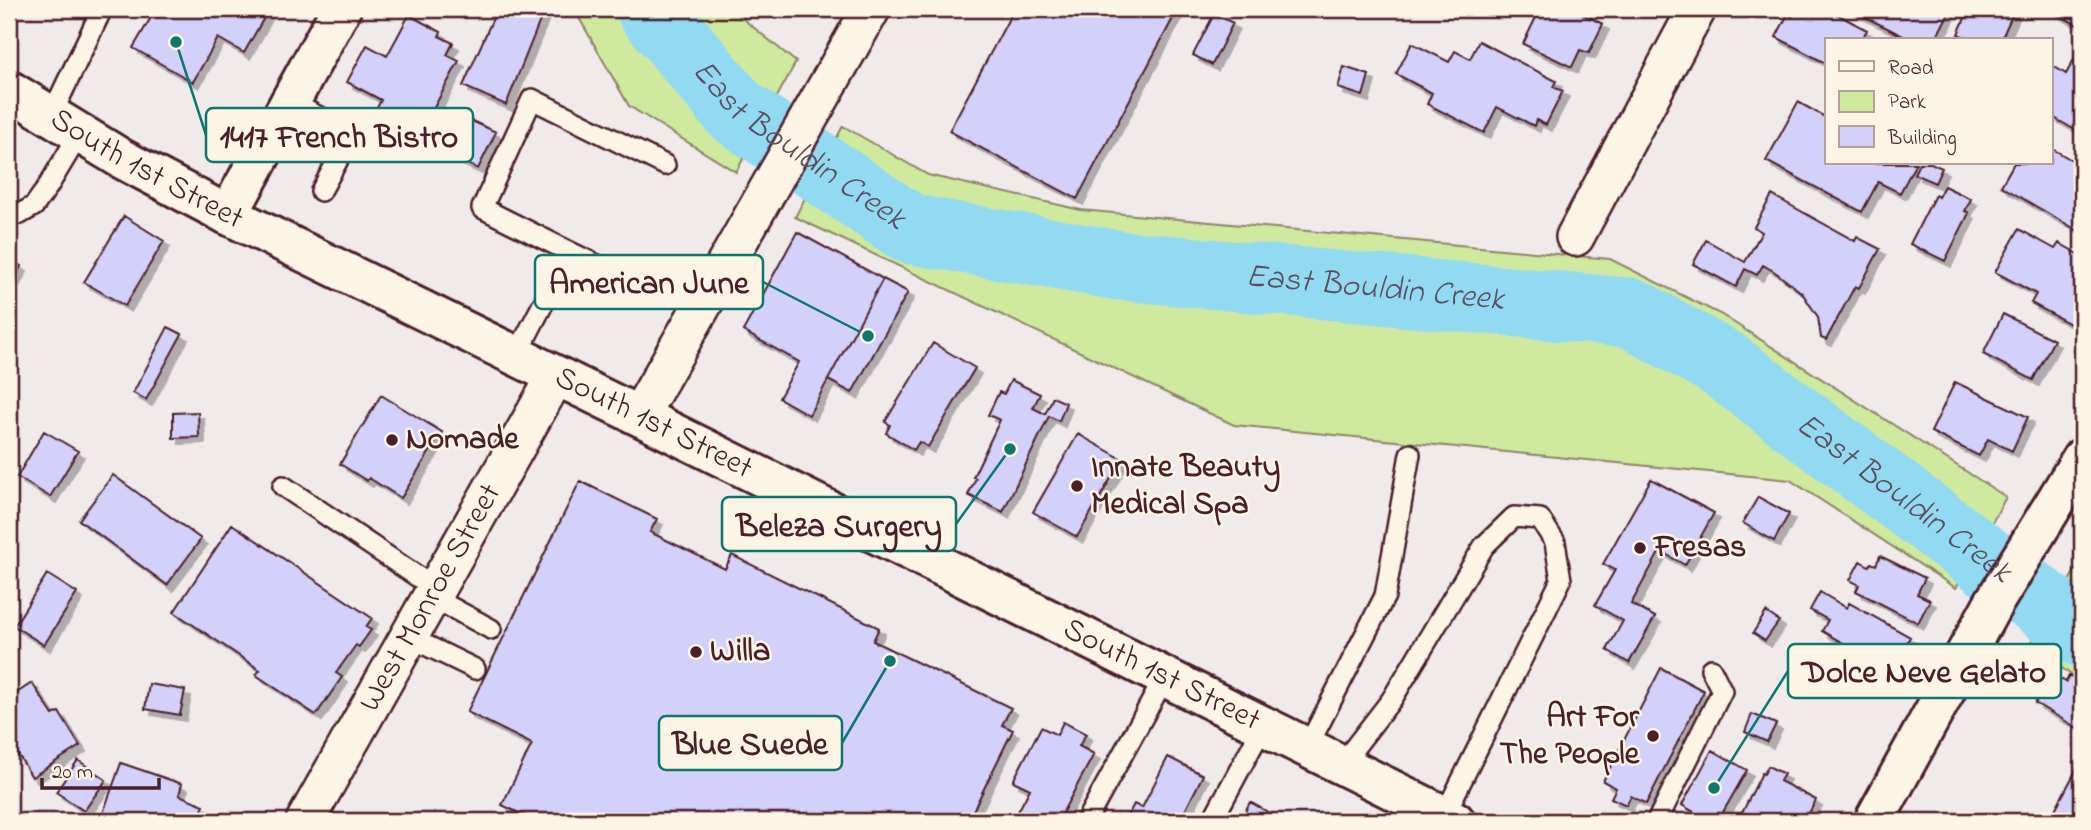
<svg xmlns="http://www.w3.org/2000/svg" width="2091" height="830" viewBox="0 0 2091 830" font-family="'Indie Flower',sans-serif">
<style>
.green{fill:#cfe99f;stroke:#8c8465;stroke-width:2}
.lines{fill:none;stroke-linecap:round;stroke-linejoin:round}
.river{stroke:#91daf2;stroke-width:70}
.building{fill:#d3d0f9;stroke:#4a1f2b;stroke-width:2;filter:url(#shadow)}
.lane-casing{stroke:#4a1f2b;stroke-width:24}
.street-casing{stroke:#4a1f2b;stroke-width:42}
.secondary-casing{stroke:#4a1f2b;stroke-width:44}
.lane{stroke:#fcf5e5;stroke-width:19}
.street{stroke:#fcf5e5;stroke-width:37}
.secondary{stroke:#fcf5e5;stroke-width:38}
.poi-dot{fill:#4a1f2b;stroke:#fcf5e5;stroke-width:2.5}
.labels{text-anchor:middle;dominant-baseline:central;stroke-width:5;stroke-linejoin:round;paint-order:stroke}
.street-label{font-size:32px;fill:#4a1f2b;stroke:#fcf5e5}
.poi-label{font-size:32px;font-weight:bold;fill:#4a1f2b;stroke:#fcf5e5;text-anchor:start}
.water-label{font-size:33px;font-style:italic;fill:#5c4e5d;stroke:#fcf5e5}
.leader{fill:none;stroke:#0f766e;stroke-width:2.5}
.callout-dot{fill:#0f766e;stroke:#fcf5e5;stroke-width:2.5}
.callout{fill:#fcf5e5;stroke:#0f766e;stroke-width:2.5}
.callout-label{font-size:33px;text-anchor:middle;font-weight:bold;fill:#4a1f2b}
</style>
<defs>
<filter id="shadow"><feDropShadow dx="6" dy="6" stdDeviation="0" flood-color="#0004"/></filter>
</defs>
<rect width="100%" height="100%" fill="#f0eaeb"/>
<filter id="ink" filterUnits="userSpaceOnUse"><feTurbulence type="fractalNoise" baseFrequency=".0143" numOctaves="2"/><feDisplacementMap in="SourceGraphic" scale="14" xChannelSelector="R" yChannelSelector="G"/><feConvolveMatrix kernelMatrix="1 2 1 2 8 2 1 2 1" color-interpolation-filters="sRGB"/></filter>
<g filter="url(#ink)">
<path class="green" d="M574,9H731L796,62L736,172L629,106Z
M843,126L928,175L1081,210L1610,259L1722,315L2006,497L1956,588L1790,480L1234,425L795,217Z
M2081,561L2082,562V683L2030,644Z"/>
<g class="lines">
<path class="river" id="s1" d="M651,9L736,111L910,229L1116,265L1632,313L1723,364L2082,633"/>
</g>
<path class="building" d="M156,9H269L244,53L218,38L193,82L133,48Z
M497,9H532L543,13L506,105L463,86Z
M1014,9H1178L1077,199L949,131Z
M1540,9H1572L1603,24L1589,53L1580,50L1572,67L1523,44Z
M1796,9H1827L1867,30L1863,37L1869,40H1827V64L1776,37L1788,14L1792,17Z
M1849,9H1951L1935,40H1911Z
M1969,9H2015L2001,40H1971L1958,34Z
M2048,9H2082V24L2081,27Z
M1214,14L1233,23L1212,65L1193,55Z
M409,15L441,32L439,36L453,43L447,55L459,61L415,143L405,137L402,141L369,124L381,100L347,82L367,45L387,56Z
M1479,41L1556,81L1553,87L1563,91L1546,125L1536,120L1534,126L1497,107L1484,133L1427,104L1432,93L1396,74L1412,43L1449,62L1455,51L1470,59Z
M2082,45V134L2051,116V71L2053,66L2066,74Z
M1344,67L1369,75L1363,96L1338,88Z
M1798,102L1827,118V163H1916L1900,193L1878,182L1862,212L1766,161Z
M448,110L496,132L478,169L431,147Z
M2051,148L2082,166V233L2001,186L2014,163H2051Z
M1919,163H1931L1942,168L1935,183L1914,174Z
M1944,186L1971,199L1965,211L1969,213L1945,261L1910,244L1935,195L1938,197Z
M1772,195L1855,241L1857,237L1880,249L1859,288L1855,286L1826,340L1821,338L1818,317L1802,293L1775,272L1763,265L1757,275L1745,269L1736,287L1693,264L1706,240L1745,262L1762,232L1754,227Z
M124,216L164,241L125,306L84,282Z
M2019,229L2055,249L2059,243L2082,256V308L2072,325L2031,303L2036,294L1995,272Z
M797,232L883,279L809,415L779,398L799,362L743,331Z
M9,259L21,266L9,287Z
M883,279L908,292L852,393L828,380Z
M2003,314L2054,340L2033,380L1983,354Z
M168,327L182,334L146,400L133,393Z
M933,343L975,368L928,447L919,442L914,450L886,433L890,425L885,422Z
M1011,380L1040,394L1033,408L1045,414L1053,397L1066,403L1059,421L1049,416L1003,512L968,495L976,478L973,477L1000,420L988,415L999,392L1004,394Z
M1955,382L2028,417L2012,451L1988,439L1979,456L1931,432Z
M381,395L442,432L401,498L369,478L367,481L340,464Z
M198,412L199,437L173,438V413Z
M44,431L78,451L50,497L17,477Z
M1078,434L1122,459L1077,537L1033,512Z
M113,475L201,539L167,585L79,520Z
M1651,479L1714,513L1685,565L1660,551L1631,604L1655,617L1629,663L1607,650L1623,621L1595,605L1615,570L1603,564Z
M580,481L657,519L650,532L725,569L732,555L879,628L873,641L1011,708L1002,725L1013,730L968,821H922L918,819L917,821H536L502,805L532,744L467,712Z
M1758,497L1789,514L1774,541L1743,523Z
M232,524L372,618L366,627L371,630L359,647L356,645L336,673L342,677L316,715L256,675L260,670L174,612Z
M1880,556L1925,578L1917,594L1930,600L1918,623L1856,591L1859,585L1850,580L1860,561L1869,566L1871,563L1876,565Z
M47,574L77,593L44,645L14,626Z
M1820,592L1847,608L1849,603L1910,637L1899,656L1890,651L1882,665L1822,631L1828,620L1810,610Z
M1766,612L1779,621L1765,641L1753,633Z
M1661,668L1704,691L1646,804L1631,796L1626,805L1611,798L1616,788L1603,781Z
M2040,674L2051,681L2054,675L2066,682L2069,676L2082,684V724L2079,729L2035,703L2039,697L2030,692Z
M32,683L53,715L59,712L80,746L32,777L9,740V698Z
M149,684L185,690L180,715L145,709Z
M1752,714L1776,724L1767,742L1745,732Z
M1063,722L1086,734L1079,746L1094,754L1058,821H1013L1030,789L1013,781L1041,727L1057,735Z
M1712,750L1747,770L1718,821H1710L1682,805Z
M1168,757L1203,775L1180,821H1125L1134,804L1142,808Z
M2082,759V821H2049Z
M78,760L106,780L84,811L56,792Z
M121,763L182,784L179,795L204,805L198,821H111V819L102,816Z
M1768,766L1784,774L1780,781L1816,800L1805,821L1797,820L1796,821H1738L1762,773L1764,774Z
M1250,802L1284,821H1240Z"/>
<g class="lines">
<defs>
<path id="lane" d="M290,102L352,134L321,191
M51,116L102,9
M9,210L20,214L34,206L47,188L80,133
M570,252L624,278
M516,356L570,252L482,208L532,99L665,165
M283,486L436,589
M432,597L491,629
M409,637L475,669
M1307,748L1385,596L1410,454
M1341,765L1392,699L1484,546L1514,517L1540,519L1555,542L1561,580L1444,816
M1086,821L1165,677
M1212,821L1263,726
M1657,821L1722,691L1711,669"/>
<g id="street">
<path d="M1575,237L1697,9"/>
<path d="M639,416L871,9"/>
<path id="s2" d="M305,821L556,376"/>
</g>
<g id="secondary">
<path id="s3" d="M9,90L122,159L228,215L639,416L1455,821"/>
<path d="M228,215L341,9"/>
<path d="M1874,821L1993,604L2082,458"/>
</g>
</defs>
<use href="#lane" class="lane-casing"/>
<use href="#street" class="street-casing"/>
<use href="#secondary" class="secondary-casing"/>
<use href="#lane" class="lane"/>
<use href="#street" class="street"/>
<use href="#secondary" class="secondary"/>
</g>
</g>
<g class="poi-dot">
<circle cx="392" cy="440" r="7"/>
<circle cx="1077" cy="486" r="7"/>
<circle cx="1640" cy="548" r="7"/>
<circle cx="696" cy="652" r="7"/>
<circle cx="1653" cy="736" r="7"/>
</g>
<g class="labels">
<g class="street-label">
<text stroke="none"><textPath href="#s3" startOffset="159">South 1st Street</textPath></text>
<text stroke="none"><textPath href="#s3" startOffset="726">South 1st Street</textPath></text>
<text stroke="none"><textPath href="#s2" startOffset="256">West Monroe Street</textPath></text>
<text stroke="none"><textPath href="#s3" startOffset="1293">South 1st Street</textPath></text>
</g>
<g class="poi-label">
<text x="406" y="440">Nomade</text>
<text x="1091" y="468">Innate Beauty<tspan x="1091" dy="37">Medical Spa</tspan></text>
<text x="1654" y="548">Fresas</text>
<text x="710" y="652">Willa</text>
<text x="1639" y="718" text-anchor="end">Art For<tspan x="1639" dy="37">The People</tspan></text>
</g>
<g class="water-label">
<text stroke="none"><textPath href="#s1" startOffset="203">East Bouldin Creek</textPath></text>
<text stroke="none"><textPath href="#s1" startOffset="812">East Bouldin Creek</textPath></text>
<text stroke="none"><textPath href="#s1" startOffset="1400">East Bouldin Creek</textPath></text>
</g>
</g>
<path class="leader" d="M176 42L206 135M868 336L763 282M1010 449L956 524M1714 788L1788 671M890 661L842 743"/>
<g class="callout-dot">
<circle cx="176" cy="42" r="7"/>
<circle cx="868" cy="336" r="7"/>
<circle cx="1010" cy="449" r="7"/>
<circle cx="1714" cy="788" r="7"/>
<circle cx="890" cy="661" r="7"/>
</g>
<g class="callout">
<rect x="206" y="108" width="267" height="54" rx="7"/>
<rect x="535" y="255" width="228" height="54" rx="7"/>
<rect x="722" y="497" width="234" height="54" rx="7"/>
<rect x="1788" y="644" width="273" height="54" rx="7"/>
<rect x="659" y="716" width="183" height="54" rx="7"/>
</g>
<g class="callout-label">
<text x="339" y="147">1417 French Bistro</text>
<text x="649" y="293">American June</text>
<text x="839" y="536">Beleza Surgery</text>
<text x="1924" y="682">Dolce Neve Gelato</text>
<text x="750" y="754">Blue Suede</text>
</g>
<rect width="2091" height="830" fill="none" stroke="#fcf5e5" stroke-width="35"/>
<rect x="18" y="18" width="2056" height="795" fill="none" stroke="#4a1f2b" stroke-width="2.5" filter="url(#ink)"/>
<rect x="1825" y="38" width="228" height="126" fill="#fcf5e5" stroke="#b59f9b" stroke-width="2"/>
<rect x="1839" y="61" width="35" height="10" fill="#fcf5e5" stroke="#b59f9b" stroke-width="2"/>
<text x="1888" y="74" font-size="21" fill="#4a1f2b">Road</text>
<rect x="1839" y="91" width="35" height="21" fill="#cfe99f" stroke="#b59f9b" stroke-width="2"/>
<text x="1888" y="108" font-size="21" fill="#4a1f2b">Park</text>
<rect x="1839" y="126" width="35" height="21" fill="#d3d0f9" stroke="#b59f9b" stroke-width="2"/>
<text x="1888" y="144" font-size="21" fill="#4a1f2b">Building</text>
<path d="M42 778v10h117v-10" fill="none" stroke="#4a1f2b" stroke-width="3.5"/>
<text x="52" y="778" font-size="21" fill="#4a1f2b" stroke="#fcf5e5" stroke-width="5" paint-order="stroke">20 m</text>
</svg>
